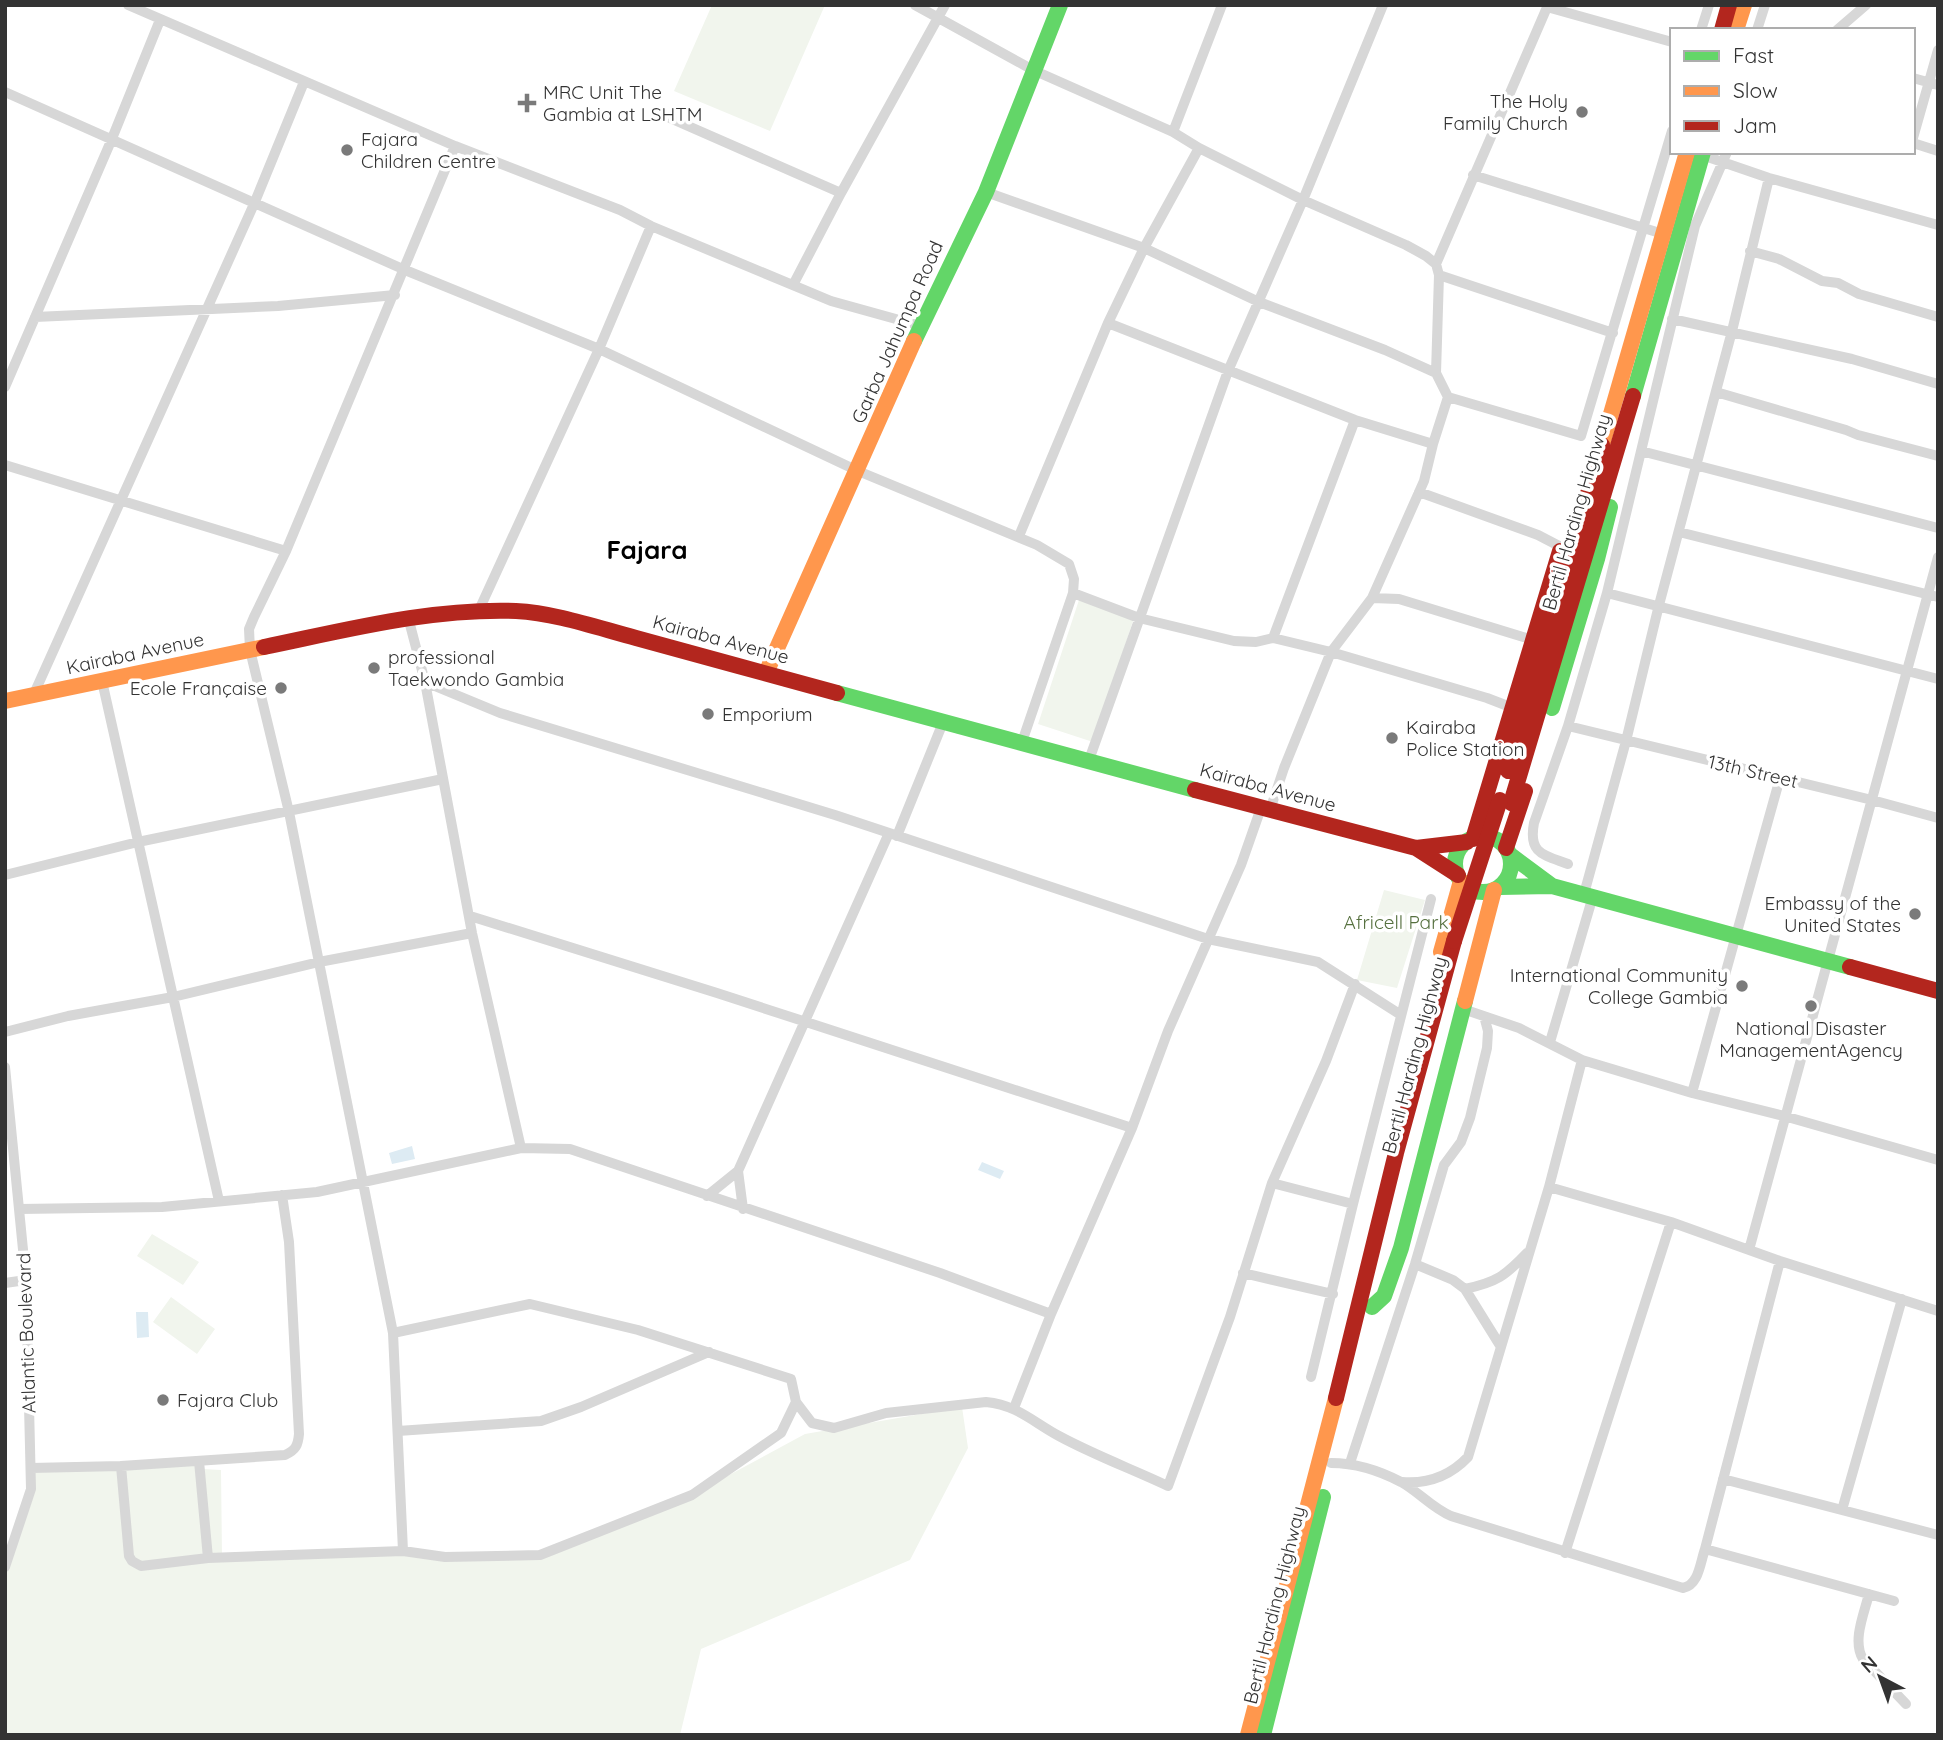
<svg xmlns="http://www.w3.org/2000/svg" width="1943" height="1740" viewBox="0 0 1943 1740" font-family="Quicksand,sans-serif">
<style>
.green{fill:#f1f5ed}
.water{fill:#ddebf3}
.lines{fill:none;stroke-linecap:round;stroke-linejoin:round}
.street{stroke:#d7d7d7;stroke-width:10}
.fast{stroke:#63d668;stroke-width:16}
.slow{stroke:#ff974d;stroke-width:16}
.jam{stroke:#b3261e;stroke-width:16}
.jam-bridge{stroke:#b3261e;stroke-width:16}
.poi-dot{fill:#7a7a7a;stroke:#fff;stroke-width:2.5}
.labels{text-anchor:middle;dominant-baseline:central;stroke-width:7;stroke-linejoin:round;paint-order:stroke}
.poi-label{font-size:19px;fill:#333;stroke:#fff;text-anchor:start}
.street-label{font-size:19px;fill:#333;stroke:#fff}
.park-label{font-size:19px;fill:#56703f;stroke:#fff}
.district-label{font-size:26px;font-weight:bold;fill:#000;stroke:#fff}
</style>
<rect width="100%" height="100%" fill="#fff"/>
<path class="green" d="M712,5H825L770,131L674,91Z
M1079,600L1134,618L1093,742L1038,724Z
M1384,890L1425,900L1397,988L1357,980Z
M152,1234L199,1262L183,1285L137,1256Z
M171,1297L215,1329L197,1354L153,1322Z
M962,1407L968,1448L910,1560L701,1649L680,1735H5V1568L31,1489V1468L199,1461L202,1469L221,1470L222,1557L540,1555L692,1495L805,1434Z"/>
<path class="water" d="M412,1146L415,1159L392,1164L389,1153Z
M982,1162L1004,1171L1000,1179L978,1170Z
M136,1312H148L149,1337L137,1338Z"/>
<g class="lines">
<path class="street" d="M128,5L455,146L620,210L651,226L831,301L921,326
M915,5L1033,70L1173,132L1199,148L1303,200L1406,245L1426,256L1436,264L1439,275L1436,373L1448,397L1433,444L1424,481L1372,598L1331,652L1284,768L1270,810
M1547,7L1672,42
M1701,30L1709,5
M1757,30L1765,5
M1837,30L1866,5
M1913,78L1938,85
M5,92L405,270L599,349L858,471L1037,545L1069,564L1074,579L1073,593L1022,742
M663,115L841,193
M1173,132L1222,5
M1913,138L1938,50
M1913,143L1938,151
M1702,155L1769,178L1938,225
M1473,175L1663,234
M986,192L1144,248L1259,302L1385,350L1436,373
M1750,251L1779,259L1822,281L1838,283L1859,294L1938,317
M1436,264L1548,5
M1439,275L1613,333
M793,285L841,193L945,5
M35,317L278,306L395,295
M1672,319L1852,359L1938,384
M1108,323L1355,420L1433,444
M5,387L111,141L160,20
M1716,392L1846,430L1858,435L1938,456
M1448,397L1581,436L1672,131
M1641,451L1938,528
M5,465L286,551
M1419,492L1538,535L1561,547
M1679,532L1938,597
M1019,536L1108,323L1144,248L1199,148
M1073,593L1139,618L1234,641L1256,642L1273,638L1331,652L1487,698L1513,708
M1607,593L1938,679
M1372,598L1399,599L1533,640
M479,610L599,349L651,226
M408,617L425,682L472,933L521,1148
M1273,638L1355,420
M102,681L219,1201
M425,682L500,713L835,815L1208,939L1318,962L1401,1015
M33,696L254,204L304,82
M1568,726L1872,800L1938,818
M1089,760L1228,371L1303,200L1383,5
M897,836L944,720
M1568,864C1544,855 1528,854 1534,823L1568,726L1607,593L1695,226L1727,152
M5,875L138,842L443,779
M1584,894L1626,741L1659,605L1732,331L1769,178
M470,916L717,993L1132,1128
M1463,1009L1519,1028L1582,1060L1692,1093L1784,1116L1938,1160
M5,1032L68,1016L173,997L319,962L472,933
M1550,1042L1593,896
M5,1067L26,1280L31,1489L5,1567
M1692,1093L1780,778
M738,1171L743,1209
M1272,1183L1353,1204
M1549,1187L1671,1222L1780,1261L1938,1311
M707,1196L738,1171L889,833
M19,1209L162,1207L317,1192L521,1148L570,1149L940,1273L1051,1314
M1749,1250L1938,557
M1415,1264L1453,1280L1465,1289L1501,1347
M1243,1273L1333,1294
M5,1283L26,1280
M1465,1289C1497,1282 1505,1276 1527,1253
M393,1333L530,1304L638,1330L791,1379L796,1402L812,1423L834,1428L886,1413L986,1402C1017,1405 1033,1422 1059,1436C1094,1455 1132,1469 1168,1486L1230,1317L1272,1183L1326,1061L1355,984
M1311,1377L1353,1204L1431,899
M1014,1408L1051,1314L1132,1128L1168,1031L1241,865L1261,808
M398,1431L541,1421L581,1407L709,1352
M1331,1463C1354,1463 1380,1471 1401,1482C1419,1492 1432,1508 1451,1516L1683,1588C1699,1585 1700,1563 1705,1549L1780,1261
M1350,1463L1415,1264L1444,1165L1461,1142L1470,1118L1487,1048L1488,1031L1484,1016
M121,1466L129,1556L132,1561L141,1566L208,1558L199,1461
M31,1468L121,1466L285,1455C296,1450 298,1445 299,1434L289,1242L282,1195
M1723,1479L1938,1535
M1402,1482C1427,1484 1450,1476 1468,1457L1549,1187L1582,1060
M1842,1510L1902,1299
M1705,1549L1894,1601
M403,1551L393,1333L289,812L250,650L249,629L254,617L286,551L455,146
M1565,1553L1671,1222
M208,1558L403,1551L445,1557L540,1555L692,1495L781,1433L796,1402
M1869,1594C1864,1614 1852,1641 1863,1659L1906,1704"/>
<path class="fast" d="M914,341L986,192L1060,5
M1633,396L1703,152
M837,693L1195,790
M1552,708L1597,559L1610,507
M1455 864a28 28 0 1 1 56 0a28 28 0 1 1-56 0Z
M1509,854L1552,886
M1500,887L1552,886L1850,967
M1372,1307L1384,1296L1401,1248L1465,1001
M1263,1735L1323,1497"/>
<path class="slow" d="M1736,30L1744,5
M1602,445L1687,152
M766,673L914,341
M5,701L264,647
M1441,952L1461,881
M1465,1001L1494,890
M1248,1735L1336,1398"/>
<path class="jam" d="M1722,30L1729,5
M264,647C347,630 430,608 516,611C556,613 598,628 636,638C703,656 770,675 837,693
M1508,771L1602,445
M1195,790L1416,848L1467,842
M1511,803L1633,396
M1473,839L1560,551
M1416,848L1458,875
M1506,848L1525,791
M1850,967L1938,991
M1336,1398L1396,1153L1454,941"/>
<path class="jam-bridge" d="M1454,941L1500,800"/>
</g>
<g class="poi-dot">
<path d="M523.5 92.5h7v7h7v7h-7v7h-7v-7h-7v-7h7z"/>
<circle cx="1582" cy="112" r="7"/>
<circle cx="347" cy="150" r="7"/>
<circle cx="374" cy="668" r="7"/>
<circle cx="281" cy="688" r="7"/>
<circle cx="708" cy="714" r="7"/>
<circle cx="1392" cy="738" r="7"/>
<circle cx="1915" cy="914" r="7"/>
<circle cx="1742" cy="986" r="7"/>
<circle cx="1811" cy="1006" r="7"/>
<circle cx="163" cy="1400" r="7"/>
</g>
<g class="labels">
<g class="poi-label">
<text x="543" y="92">MRC Unit The<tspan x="543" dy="22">Gambia at LSHTM</tspan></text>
<text x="1568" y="101" text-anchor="end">The Holy<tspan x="1568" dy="22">Family Church</tspan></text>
<text x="361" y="139">Fajara<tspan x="361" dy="22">Children Centre</tspan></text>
<text x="388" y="657">professional<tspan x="388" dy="22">Taekwondo Gambia</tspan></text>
<text x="267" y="688" text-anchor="end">Ecole Française</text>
<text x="722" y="714">Emporium</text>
<text x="1406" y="727">Kairaba<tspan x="1406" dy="22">Police Station</tspan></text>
<text x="1901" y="903" text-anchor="end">Embassy of the<tspan x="1901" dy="22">United States</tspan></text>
<text x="1728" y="975" text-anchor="end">International Community<tspan x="1728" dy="22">College Gambia</tspan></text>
<text x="1811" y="1028" text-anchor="middle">National Disaster<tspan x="1811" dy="22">ManagementAgency</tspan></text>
<text x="177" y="1400">Fajara Club</text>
</g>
<g class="street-label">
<text transform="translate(897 332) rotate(-66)">Garba Jahumpa Road</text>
<text transform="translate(1576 512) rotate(-74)">Bertil Harding Highway</text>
<text transform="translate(721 639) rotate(15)">Kairaba Avenue</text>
<text transform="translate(135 653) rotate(-12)">Kairaba Avenue</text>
<text transform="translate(1753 771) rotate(13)">13th Street</text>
<text transform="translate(1268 787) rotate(15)">Kairaba Avenue</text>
<text transform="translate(1414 1055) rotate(-75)">Bertil Harding Highway</text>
<text transform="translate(26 1333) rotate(-92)">Atlantic Boulevard</text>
<text transform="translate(1274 1605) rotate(-76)">Bertil Harding Highway</text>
</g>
<g class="park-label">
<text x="1396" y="922">Africell Park</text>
</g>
<g class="district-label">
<text x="647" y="549">Fajara</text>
</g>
</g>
<rect width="1943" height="1740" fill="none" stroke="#333333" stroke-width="14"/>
<rect x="1670" y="28" width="245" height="126" fill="#ffffff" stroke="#adadad" stroke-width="2"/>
<rect x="1684" y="51" width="35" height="10" fill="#63d668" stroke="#adadad" stroke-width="2"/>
<text x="1733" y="63" font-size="21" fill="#333333">Fast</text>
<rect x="1684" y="86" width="35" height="10" fill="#ff974d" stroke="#adadad" stroke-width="2"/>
<text x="1733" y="98" font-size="21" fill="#333333">Slow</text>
<rect x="1684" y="121" width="35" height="10" fill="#b3261e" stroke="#adadad" stroke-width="2"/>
<text x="1733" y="133" font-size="21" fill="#333333">Jam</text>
<g transform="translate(1880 1677) rotate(319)" stroke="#ffffff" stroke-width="5" paint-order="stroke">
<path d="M0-5L12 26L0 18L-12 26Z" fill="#333333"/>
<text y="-10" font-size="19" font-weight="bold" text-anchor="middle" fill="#333333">N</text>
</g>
</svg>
